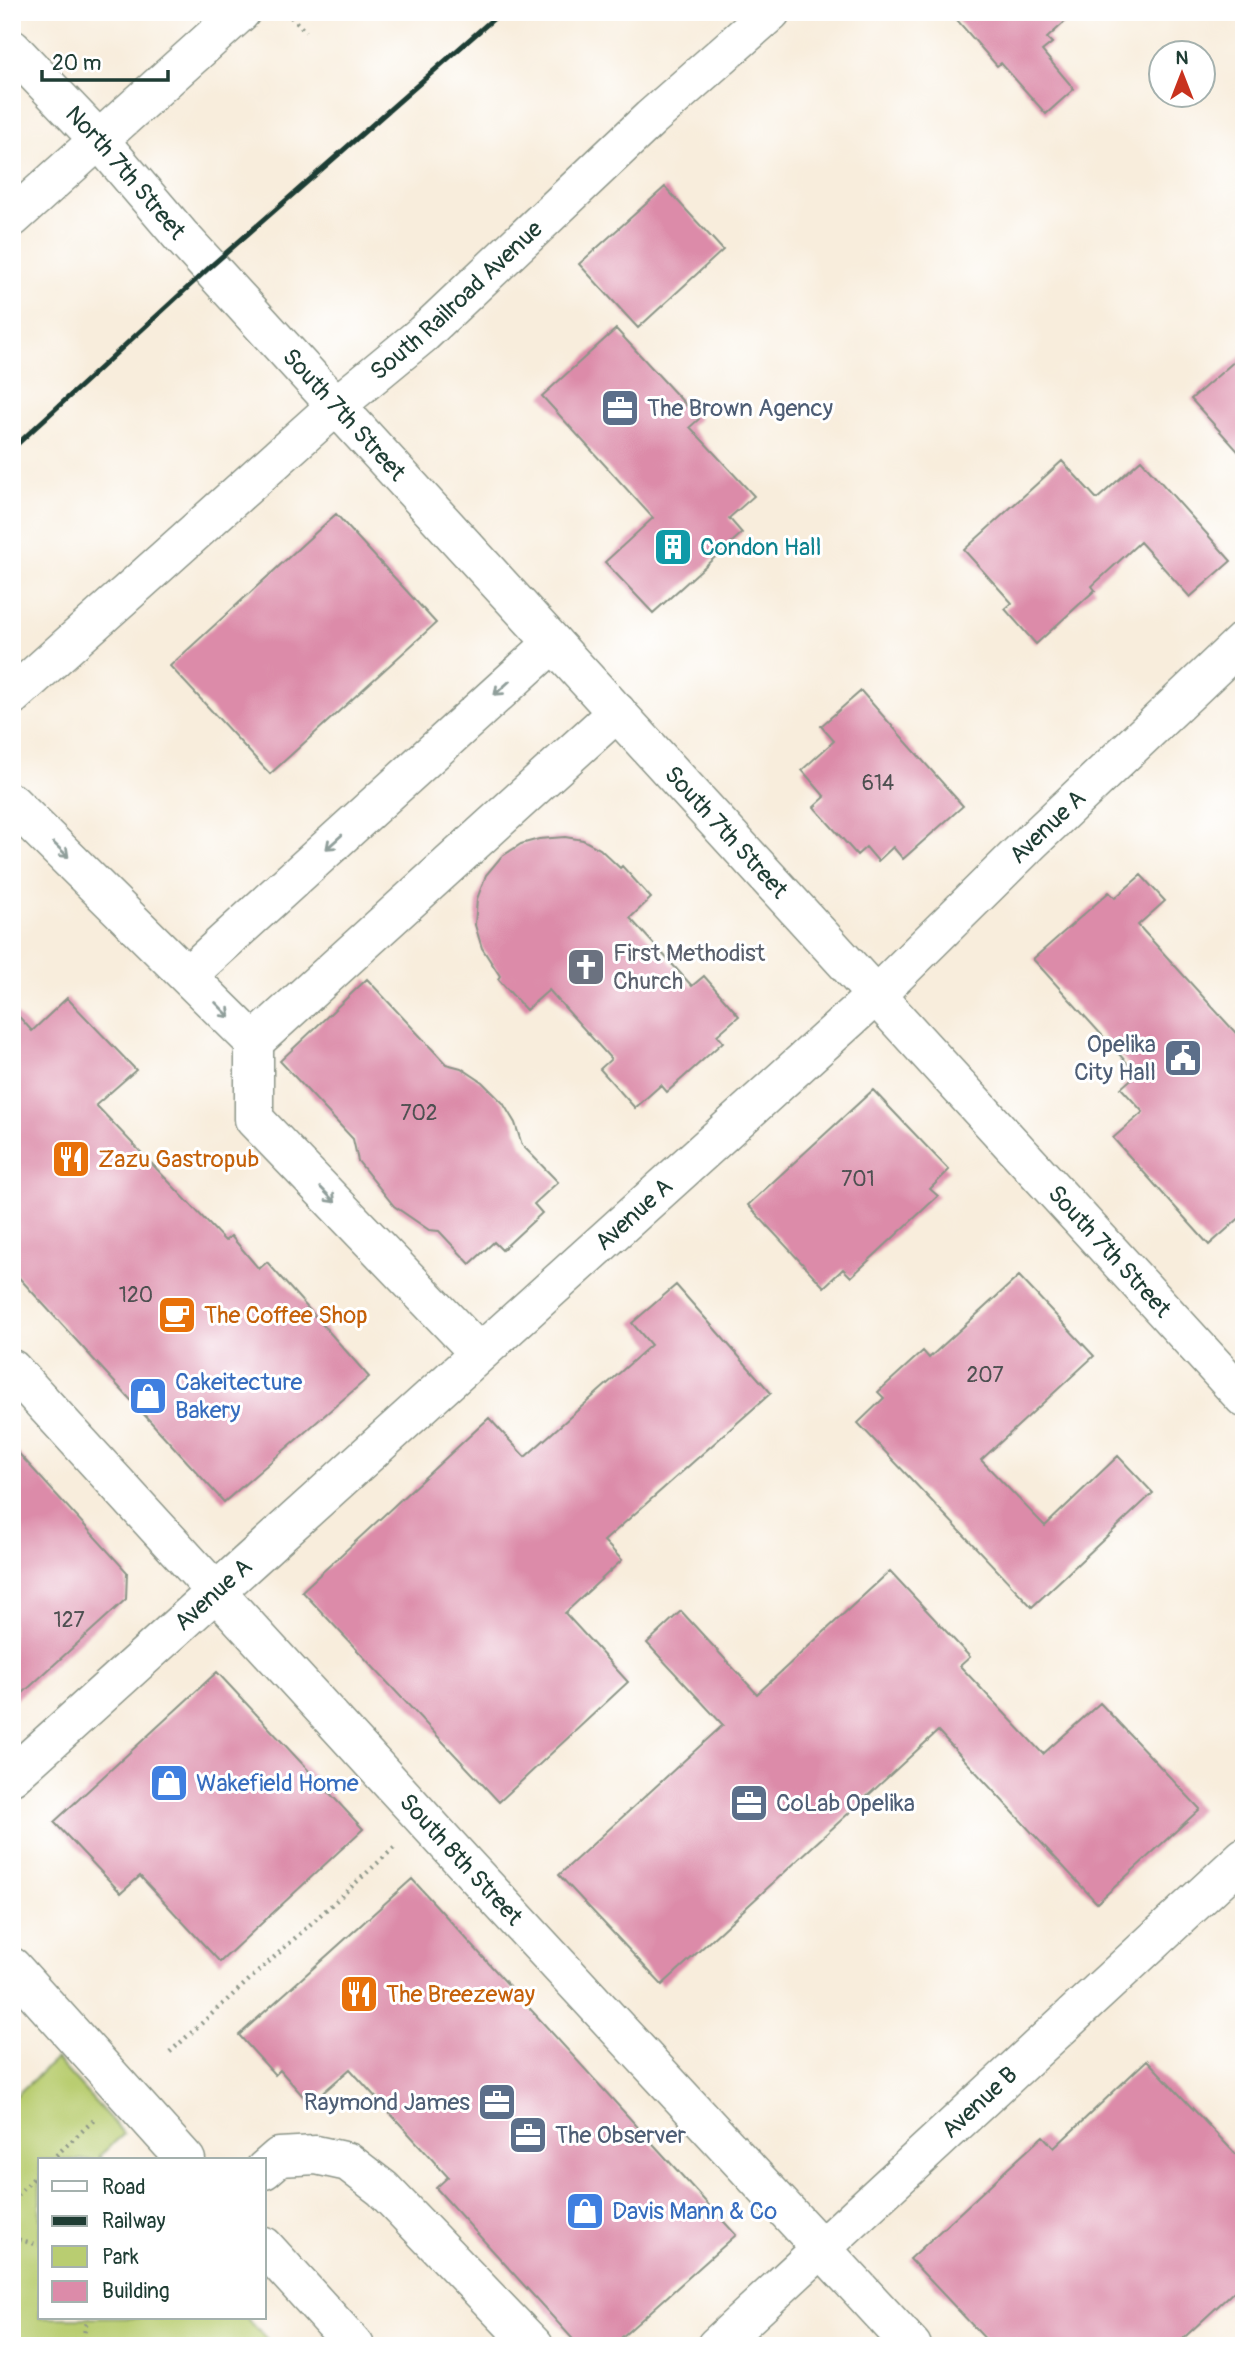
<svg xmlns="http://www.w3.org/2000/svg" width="1256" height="2358" viewBox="0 0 1256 2358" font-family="Pangolin,sans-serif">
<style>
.green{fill:#b9cd71;stroke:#6c8552;stroke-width:2}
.building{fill:#dc8ba9}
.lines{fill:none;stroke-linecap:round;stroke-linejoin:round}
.minor-casing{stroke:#8c9588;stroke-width:41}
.path{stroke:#8c9588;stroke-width:4.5;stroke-dasharray:2 5;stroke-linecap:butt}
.minor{stroke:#fff;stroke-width:38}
.rail{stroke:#1f3d34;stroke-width:5}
.oneway{stroke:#8f9e9a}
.labels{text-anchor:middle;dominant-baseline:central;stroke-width:6;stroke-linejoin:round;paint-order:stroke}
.number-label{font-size:21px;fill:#4e5051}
.street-label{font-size:24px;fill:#1f3d34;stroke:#fff}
.service-label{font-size:24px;fill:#4e5e75;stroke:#fff;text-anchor:start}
.culture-label{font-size:24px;fill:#0d838f;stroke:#fff;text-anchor:start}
.worship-label{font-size:24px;fill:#5b616d;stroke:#fff;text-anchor:start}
.food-label{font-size:24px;fill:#c56008;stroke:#fff;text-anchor:start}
.shop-label{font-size:24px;fill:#366cbe;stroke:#fff;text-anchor:start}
</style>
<rect width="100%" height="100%" fill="#fff"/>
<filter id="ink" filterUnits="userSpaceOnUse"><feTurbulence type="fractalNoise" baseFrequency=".0143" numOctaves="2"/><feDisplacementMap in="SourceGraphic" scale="14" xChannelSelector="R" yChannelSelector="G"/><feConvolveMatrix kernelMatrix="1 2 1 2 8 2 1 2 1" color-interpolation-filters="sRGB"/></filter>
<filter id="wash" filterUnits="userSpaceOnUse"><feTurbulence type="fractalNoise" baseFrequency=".00686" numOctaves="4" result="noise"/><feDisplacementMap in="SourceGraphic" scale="28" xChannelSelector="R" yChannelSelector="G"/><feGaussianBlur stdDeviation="1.57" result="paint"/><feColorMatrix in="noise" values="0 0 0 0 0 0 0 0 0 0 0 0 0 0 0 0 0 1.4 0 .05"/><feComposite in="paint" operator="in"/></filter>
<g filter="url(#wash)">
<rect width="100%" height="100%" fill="#f8eddc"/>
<path class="green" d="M56,2059L124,2134L99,2156L103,2160H40V2318H247L273,2346H12V2099Z"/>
<g id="blocks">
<path class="building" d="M950,12H1076L1047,38L1052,43L1042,51L1074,89L1046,114L1001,63L997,66Z
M665,187L723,250L638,328L579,264Z
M616,329L699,419L690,427L754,496L729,518L742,533L653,613L605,562L653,518L542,396Z
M1244,353V458L1191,399Z
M1141,460L1231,561L1190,597L1140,542L1092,586L1095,590L1036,644L1005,609L1012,603L964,550L1062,461L1097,499Z
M336,514L436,623L270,774L170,666Z
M861,691L963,806L903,859L893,847L878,861L866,847L857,855L814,807L825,797L802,770L834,741L821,726Z
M565,837L583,840L600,849L620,868L622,866L651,898L630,918L692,986L704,976L739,1016L717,1035L723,1042L667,1092L661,1085L635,1108L600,1069L611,1059L549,990L526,1010L498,979L500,976L482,948L475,925L477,899L486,875L501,857L521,844L539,839Z
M1141,875L1165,901L1138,925L1244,1042V1214L1209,1245L1113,1138L1143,1112L1121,1088L1137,1074L1033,959L1109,892L1115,898Z
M367,979L446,1064L461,1068L482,1082L503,1103L515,1123L522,1145L558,1182L534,1204L542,1213L502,1250L494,1242L470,1264L439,1231L429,1230L394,1206L358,1161L353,1139L280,1061Z
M67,998L136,1070L96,1105L225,1241L231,1236L259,1269L267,1262L369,1377L224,1502L12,1270V1009L32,1031Z
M873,1090L949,1170L930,1189L938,1196L851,1277L843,1269L824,1287L748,1205Z
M1019,1276L1094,1356L981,1460L1045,1526L1118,1456L1153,1493L1032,1607L858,1423L884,1398L878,1392L923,1351L929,1358Z
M676,1285L771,1393L604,1541L622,1560L565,1613L628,1682L499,1802L302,1591L489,1418L525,1457L651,1345L632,1323Z
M12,1446L127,1572L126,1599L12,1703Z
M890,1571L970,1657L960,1666L1043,1754L1100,1703L1200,1809L1097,1903L938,1731L662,1985L559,1875L723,1725L647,1643L681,1611L757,1694Z
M217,1672L363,1829L220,1962L140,1876L121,1893L54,1822Z
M412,1879L736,2235L612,2346H579L436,2188L448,2177L350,2069L310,2104L280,2070L275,2075L239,2035Z
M1147,2060L1244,2163V2282L1175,2346H992L910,2259L1043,2136L1054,2148Z"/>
</g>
</g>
<g filter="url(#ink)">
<use href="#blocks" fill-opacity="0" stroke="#8c9588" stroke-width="2"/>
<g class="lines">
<defs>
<g id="minor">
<path id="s1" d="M12,49L99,140L180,235L1244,1398"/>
<path d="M12,218L241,12"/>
<path id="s2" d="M12,696L337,405L423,334L651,118L771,12"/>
<path d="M12,803L254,1042V1119L479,1353"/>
<path d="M188,975L553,643"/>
<path d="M254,1042L617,712"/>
<path id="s3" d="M12,1369L466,1865L912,2346"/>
<path id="s4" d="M12,1776L875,996L1031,842L1244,640"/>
<path d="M12,1967L186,2160"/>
<path d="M264,2170L279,2157L316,2155L348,2162L383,2189L534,2346"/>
<path d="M264,2246L355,2346"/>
<path id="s5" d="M716,2346L1244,1857"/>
</g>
</defs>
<use href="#minor" class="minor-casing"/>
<path class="path" d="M286,12L306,32
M170,2052L394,1848
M51,2160L94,2120
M12,2200L40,2172
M12,2238L40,2245
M82,2346L87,2318"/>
<use href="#minor" class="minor"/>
<path class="rail" d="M12,449L210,267L501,12"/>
</g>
<defs><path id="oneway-shaft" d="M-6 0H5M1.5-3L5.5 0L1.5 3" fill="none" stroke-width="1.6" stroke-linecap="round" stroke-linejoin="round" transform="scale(1.75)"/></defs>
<g class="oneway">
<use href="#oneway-shaft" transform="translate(502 688) rotate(138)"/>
<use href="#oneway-shaft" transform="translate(334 842) rotate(138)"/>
<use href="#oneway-shaft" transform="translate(61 850) rotate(44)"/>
<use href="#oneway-shaft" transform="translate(223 1010) rotate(45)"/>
<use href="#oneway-shaft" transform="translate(328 1195) rotate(46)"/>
</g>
</g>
<defs>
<symbol id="office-square" viewBox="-11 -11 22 22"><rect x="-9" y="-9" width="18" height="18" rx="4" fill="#5c6f8a" stroke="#fff"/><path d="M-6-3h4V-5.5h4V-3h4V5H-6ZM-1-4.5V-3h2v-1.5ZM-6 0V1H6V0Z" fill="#fff"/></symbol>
<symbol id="building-square" viewBox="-11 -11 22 22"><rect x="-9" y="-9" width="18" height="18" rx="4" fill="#0f9aa8" stroke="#fff"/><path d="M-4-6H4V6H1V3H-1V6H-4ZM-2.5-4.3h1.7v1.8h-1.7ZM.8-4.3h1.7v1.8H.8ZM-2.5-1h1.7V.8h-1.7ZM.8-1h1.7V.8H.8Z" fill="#fff"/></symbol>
<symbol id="church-square" viewBox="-11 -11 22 22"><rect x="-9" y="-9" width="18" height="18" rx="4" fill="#6b7280" stroke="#fff"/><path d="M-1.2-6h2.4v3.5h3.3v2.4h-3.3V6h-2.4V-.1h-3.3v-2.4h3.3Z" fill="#fff"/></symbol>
<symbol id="civic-square" viewBox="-11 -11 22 22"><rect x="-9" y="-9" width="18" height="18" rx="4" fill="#5c6f8a" stroke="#fff"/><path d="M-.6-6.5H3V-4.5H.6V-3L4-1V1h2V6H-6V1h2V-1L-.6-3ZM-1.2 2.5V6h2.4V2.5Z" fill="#fff"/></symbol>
<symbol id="restaurant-square" viewBox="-11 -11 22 22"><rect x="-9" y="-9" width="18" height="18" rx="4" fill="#e8710a" stroke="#fff"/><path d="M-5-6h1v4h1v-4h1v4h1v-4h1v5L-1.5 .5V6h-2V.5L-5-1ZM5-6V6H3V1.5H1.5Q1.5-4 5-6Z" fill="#fff"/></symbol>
<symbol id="cafe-square" viewBox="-11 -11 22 22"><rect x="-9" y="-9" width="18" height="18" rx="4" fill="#e8710a" stroke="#fff"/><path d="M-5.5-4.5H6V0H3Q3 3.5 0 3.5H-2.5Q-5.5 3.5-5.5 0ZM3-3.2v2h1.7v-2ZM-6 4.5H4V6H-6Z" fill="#fff"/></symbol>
<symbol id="shop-square" viewBox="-11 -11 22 22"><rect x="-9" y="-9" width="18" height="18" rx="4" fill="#3f7fe0" stroke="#fff"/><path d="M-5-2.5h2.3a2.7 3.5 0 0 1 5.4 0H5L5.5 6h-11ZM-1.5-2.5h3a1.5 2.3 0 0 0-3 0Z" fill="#fff"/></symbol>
</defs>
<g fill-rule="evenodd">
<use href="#office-square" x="598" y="386" width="44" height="44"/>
<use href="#building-square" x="651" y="525" width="44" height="44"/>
<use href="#church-square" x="564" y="945" width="44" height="44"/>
<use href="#civic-square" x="1161" y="1036" width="44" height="44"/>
<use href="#restaurant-square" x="49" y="1137" width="44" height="44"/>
<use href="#cafe-square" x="155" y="1293" width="44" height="44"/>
<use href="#shop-square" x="126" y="1374" width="44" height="44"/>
<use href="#shop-square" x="147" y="1761" width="44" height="44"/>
<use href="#office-square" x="727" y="1781" width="44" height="44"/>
<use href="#restaurant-square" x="337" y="1972" width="44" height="44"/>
<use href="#office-square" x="475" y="2080" width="44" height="44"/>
<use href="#office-square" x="506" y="2113" width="44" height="44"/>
<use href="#shop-square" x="563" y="2189" width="44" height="44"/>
</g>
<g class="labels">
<g class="number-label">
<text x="878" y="783">614</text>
<text x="419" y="1113">702</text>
<text x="858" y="1179">701</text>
<text x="136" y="1295">120</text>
<text x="985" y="1375">207</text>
<text x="69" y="1620">127</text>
</g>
<g class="street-label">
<text stroke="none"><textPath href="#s1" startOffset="168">North 7th Street</textPath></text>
<text stroke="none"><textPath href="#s2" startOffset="595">South Railroad Avenue</textPath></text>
<text stroke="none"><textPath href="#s1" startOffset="494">South 7th Street</textPath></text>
<text stroke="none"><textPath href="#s4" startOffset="1405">Avenue A</textPath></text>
<text stroke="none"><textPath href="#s1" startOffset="1060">South 7th Street</textPath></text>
<text stroke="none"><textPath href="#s4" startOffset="838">Avenue A</textPath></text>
<text stroke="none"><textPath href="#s1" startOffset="1628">South 7th Street</textPath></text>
<text stroke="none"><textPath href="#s4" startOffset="271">Avenue A</textPath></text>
<text stroke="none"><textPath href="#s3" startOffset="665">South 8th Street</textPath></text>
<text stroke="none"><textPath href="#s5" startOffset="359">Avenue B</textPath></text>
</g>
<g class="service-label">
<text x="647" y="408">The Brown Agency</text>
<text x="1156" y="1044" text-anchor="end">Opelika<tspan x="1156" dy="28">City Hall</tspan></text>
<text x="776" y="1803">CoLab Opelika</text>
<text x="470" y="2102" text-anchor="end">Raymond James</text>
<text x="555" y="2135">The Observer</text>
</g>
<g class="culture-label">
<text x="700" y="547">Condon Hall</text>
</g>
<g class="worship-label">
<text x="613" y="953">First Methodist<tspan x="613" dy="28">Church</tspan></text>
</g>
<g class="food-label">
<text x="98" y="1159">Zazu Gastropub</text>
<text x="204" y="1315">The Coffee Shop</text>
<text x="386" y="1994">The Breezeway</text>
</g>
<g class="shop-label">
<text x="175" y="1382">Cakeitecture<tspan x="175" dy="28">Bakery</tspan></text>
<text x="196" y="1783">Wakefield Home</text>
<text x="612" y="2211">Davis Mann &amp; Co</text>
</g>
</g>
<rect width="1256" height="2358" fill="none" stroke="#fff" stroke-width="42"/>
<rect x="38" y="2158" width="228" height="161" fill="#ffffff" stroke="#a5b1ae" stroke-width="2"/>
<rect x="52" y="2181" width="35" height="10" fill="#ffffff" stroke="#a5b1ae" stroke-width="2"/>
<text x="102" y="2194" font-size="21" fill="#1f3d34">Road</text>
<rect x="52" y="2216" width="35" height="10" fill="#1f3d34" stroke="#a5b1ae" stroke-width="2"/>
<text x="102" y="2228" font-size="21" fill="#1f3d34">Railway</text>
<rect x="52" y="2246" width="35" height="21" fill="#b9cd71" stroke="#a5b1ae" stroke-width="2"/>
<text x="102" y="2264" font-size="21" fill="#1f3d34">Park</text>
<rect x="52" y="2281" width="35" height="21" fill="#dc8ba9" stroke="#a5b1ae" stroke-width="2"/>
<text x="102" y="2298" font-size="21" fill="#1f3d34">Building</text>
<g transform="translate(1182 74)"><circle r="33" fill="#ffffff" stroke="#a5b1ae" stroke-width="2"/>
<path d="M0-5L12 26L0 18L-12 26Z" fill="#c8321e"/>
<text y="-10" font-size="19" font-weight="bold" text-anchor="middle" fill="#1f3d34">N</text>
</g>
<path d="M42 70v10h126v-10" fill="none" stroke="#1f3d34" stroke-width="3.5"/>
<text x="52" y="70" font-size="21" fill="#1f3d34" stroke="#ffffff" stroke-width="5" paint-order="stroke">20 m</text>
</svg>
